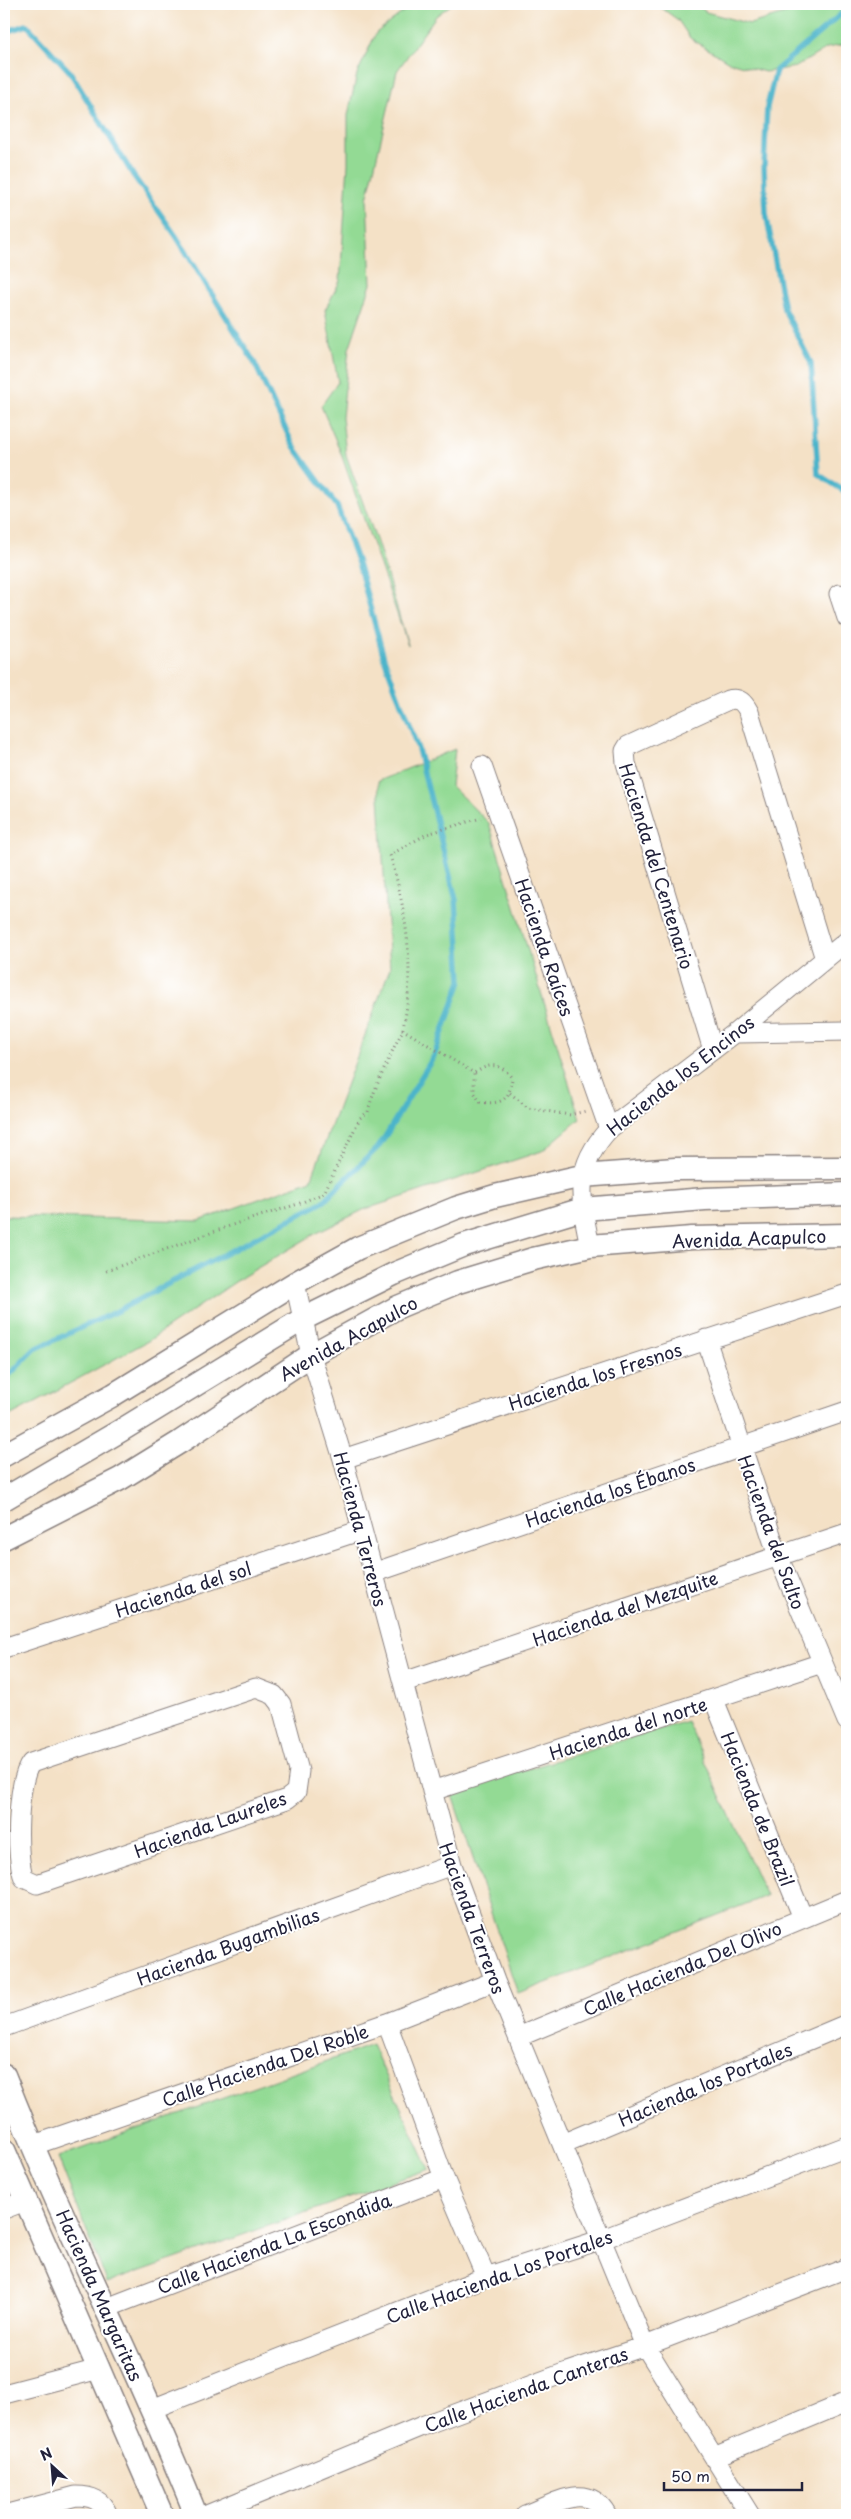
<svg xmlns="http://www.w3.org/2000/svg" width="851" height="2519" viewBox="0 0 851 2519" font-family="'Playpen Sans',sans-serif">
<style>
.green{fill:#93da94;stroke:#5a7e68}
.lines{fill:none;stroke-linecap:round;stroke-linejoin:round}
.stream{stroke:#4cb4ca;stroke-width:5.5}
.minor-casing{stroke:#8b8280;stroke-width:21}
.tertiary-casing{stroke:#8b8280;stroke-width:25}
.path{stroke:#8b8280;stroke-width:3;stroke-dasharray:1 4;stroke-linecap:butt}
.minor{stroke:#fff;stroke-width:19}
.tertiary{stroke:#fff;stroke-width:22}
.labels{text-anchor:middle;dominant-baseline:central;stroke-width:4;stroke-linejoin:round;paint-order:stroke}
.street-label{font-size:18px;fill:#22223b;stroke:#fff}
</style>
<rect width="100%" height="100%" fill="#fff"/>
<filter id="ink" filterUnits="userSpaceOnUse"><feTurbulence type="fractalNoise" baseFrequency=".02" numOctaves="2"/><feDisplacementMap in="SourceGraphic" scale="10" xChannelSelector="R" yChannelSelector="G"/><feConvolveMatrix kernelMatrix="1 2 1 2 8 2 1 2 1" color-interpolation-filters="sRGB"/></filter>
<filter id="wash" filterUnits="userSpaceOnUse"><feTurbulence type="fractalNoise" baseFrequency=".0096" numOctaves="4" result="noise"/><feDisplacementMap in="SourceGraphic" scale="20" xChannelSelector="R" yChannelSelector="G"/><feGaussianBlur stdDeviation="1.12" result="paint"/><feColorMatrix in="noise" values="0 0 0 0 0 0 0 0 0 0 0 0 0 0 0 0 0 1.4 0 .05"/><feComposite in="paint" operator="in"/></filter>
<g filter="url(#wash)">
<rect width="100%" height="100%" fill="#f4e1c6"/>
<path class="green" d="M413,4H452L436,16L397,71L367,199L371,284L349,349L342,417L346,455L378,545L408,645L339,448L321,406L338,382L325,310L340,281L348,164V115L357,74L376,33Z
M656,4H696L706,12L750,24L818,4H847V44L827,48L796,67L765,72L729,62L690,38L678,20Z
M455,749L451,786L489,823L580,1119L542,1151L363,1210L313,1235L244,1276L148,1341L4,1419V1216L199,1221L311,1180L390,968L378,781Z
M687,1721L766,1896L518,1994L451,1792Z
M372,2045L429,2169L107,2283L58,2157Z"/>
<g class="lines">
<path class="stream" d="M847,4V9L776,70L767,107L764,166L766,213L784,309L811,363L818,474L847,493
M4,32L27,25L70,72L133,175L176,236L254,362L293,445L337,506L359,566L384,658L418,749L456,900L461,981L434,1056L380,1145L323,1202L117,1311L35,1349L4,1380"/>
</g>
</g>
<g filter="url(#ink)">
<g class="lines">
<defs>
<path id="minor" d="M839,594L847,618
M482,766L609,1129
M735,1033L847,1031
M713,1050L626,763L625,751L628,746L728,700C740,697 744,703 749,712L825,959
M590,1246C580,1198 573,1168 609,1129L735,1033L847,941
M295,1283L311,1355L343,1459L452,1865L495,1981L645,2346L750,2515
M706,1339L778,1556L847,1721
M343,1459L847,1294
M373,1573L847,1411
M4,1648L362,1530
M404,1682L847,1533
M256,1688L274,1695L281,1704L299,1771L296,1792L287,1799L37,1884L24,1878C15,1858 17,1780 31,1763Z
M714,1700L803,1918
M432,1791L822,1663
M387,2023L444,2178L486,2277
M4,2027L452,1865
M518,2037L847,1900
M562,2144L847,2024
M34,2145L387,2023L495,1981
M4,2209L25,2201
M104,2309L444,2178
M4,2394L99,2369
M152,2409L486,2277L600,2240L847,2146
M714,2457L847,2402
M4,2515L76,2496C92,2496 102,2500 108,2515
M207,2515L422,2426L564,2373L645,2346L847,2268
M525,2515C554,2504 588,2480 607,2515"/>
<path id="tertiary" d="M4,1455L113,1395L295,1283L358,1248L456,1208L495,1196L582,1176L675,1169L847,1168
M4,1499L120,1431L303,1319L394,1274L464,1245L583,1209L705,1199L847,1194
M4,1538L120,1479L180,1442L311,1355L398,1307L458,1282L533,1259L590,1246L692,1238L847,1235
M4,2075C62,2224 137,2366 196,2515
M4,2150L162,2515"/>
</defs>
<use href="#minor" class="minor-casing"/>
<use href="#tertiary" class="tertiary-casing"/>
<path class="path" d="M402,1029L474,1073V1092L480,1102C502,1105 510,1100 512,1078C500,1062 490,1063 474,1073
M510,1093L528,1108L570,1115L586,1111
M106,1271L238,1223L298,1204L324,1193L360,1118L368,1112C373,1091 383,1072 392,1052C395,1044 401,1036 403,1028C416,971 406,909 390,855L427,834L481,818"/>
<use href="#minor" class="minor"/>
<use href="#tertiary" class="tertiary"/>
</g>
</g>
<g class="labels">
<g class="street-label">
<text transform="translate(657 866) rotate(73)">Hacienda del Centenario</text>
<text transform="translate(545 947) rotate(71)">Hacienda Raíces</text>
<text transform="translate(680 1075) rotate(-38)">Hacienda los Encinos</text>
<text transform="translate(749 1238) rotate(-2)">Avenida Acapulco</text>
<text transform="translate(348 1338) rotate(-29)">Avenida Acapulco</text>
<text transform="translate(595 1376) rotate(-18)">Hacienda los Fresnos</text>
<text transform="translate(610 1492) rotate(-19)">Hacienda los Ébanos</text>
<text transform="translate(361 1529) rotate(75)">Hacienda Terreros</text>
<text transform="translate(772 1532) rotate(70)">Hacienda del Salto</text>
<text transform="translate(183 1589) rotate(-18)">Hacienda del sol</text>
<text transform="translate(625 1608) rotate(-19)">Hacienda del Mezquite</text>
<text transform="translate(628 1728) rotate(-18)">Hacienda del norte</text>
<text transform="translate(758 1809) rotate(68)">Hacienda de Brazil</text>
<text transform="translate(210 1824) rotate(-20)">Hacienda Laureles</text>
<text transform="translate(473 1918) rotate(70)">Hacienda Terreros</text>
<text transform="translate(228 1946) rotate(-20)">Hacienda Bugambilias</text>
<text transform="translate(682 1968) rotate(-23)">Calle Hacienda Del Olivo</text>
<text transform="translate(265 2065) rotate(-19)">Calle Hacienda Del Roble</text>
<text transform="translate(705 2084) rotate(-23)">Hacienda los Portales</text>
<text transform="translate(274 2243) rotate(-21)">Calle Hacienda La Escondida</text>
<text transform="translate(499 2276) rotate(-20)">Calle Hacienda Los Portales</text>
<text transform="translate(100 2295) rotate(66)">Hacienda Margaritas</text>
<text transform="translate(526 2389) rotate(-20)">Calle Hacienda Canteras</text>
</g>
</g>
<rect width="851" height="2519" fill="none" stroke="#fff" stroke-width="20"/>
<g transform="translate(52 2466) rotate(334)" stroke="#ffffff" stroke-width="4" paint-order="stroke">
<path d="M0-4L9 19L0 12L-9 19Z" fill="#22223b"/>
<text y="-8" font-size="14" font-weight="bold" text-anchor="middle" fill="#22223b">N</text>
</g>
<path d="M664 2482v8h138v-8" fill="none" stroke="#22223b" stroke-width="2.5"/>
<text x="671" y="2482" font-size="15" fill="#22223b" stroke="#ffffff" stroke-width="4" paint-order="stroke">50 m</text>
</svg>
